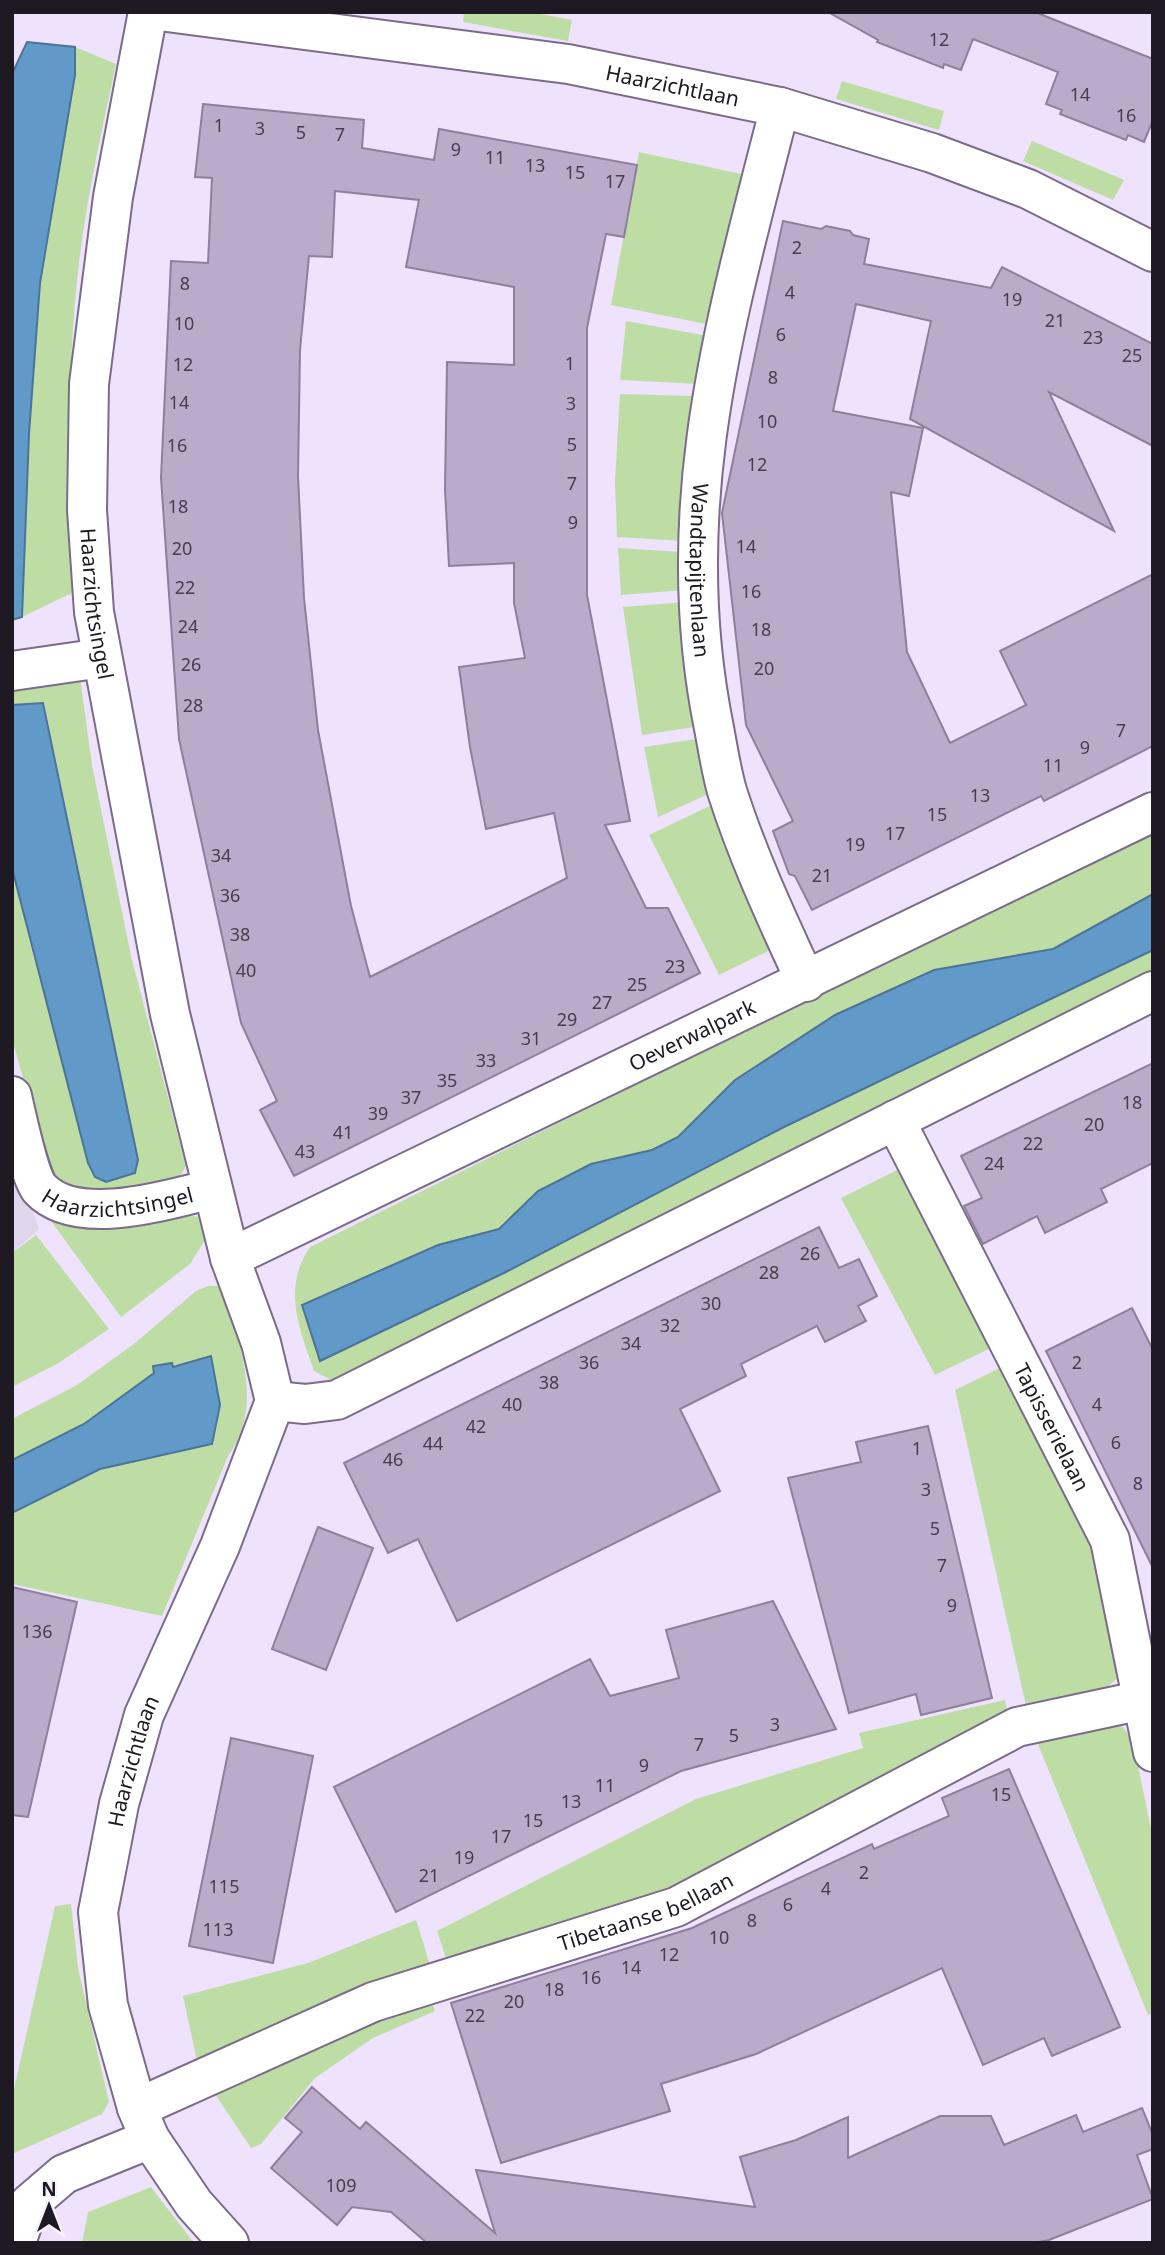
<svg xmlns="http://www.w3.org/2000/svg" width="1165" height="2255" viewBox="0 0 1165 2255" font-family="'Noto Sans',sans-serif">
<style>
.education{fill:#dfd6eb}
.green{fill:#bedda5}
.water{fill:#6199c9;stroke:#4d7398;stroke-width:2}
.building{fill:#baabcb;stroke:#8d7f9d;stroke-width:2;fill-rule:evenodd}
.lines{fill:none;stroke-linecap:round;stroke-linejoin:round}
.minor-casing{stroke:#7b6c89;stroke-width:42}
.minor{stroke:#fff;stroke-width:38}
.labels{text-anchor:middle;dominant-baseline:central;stroke-width:6;stroke-linejoin:round;paint-order:stroke}
.number-label{font-size:18px;fill:#463e4e}
.street-label{font-size:21px;fill:#1f1924;stroke:#f7f4fb}
</style>
<rect width="100%" height="100%" fill="#efe2fc"/>
<path class="education" d="M12,1151L39,1229L12,1253Z"/>
<path class="green" d="M464,12H530L572,20L568,41L463,22Z
M75,47L116,64C102,130 87,196 79,263C66,372 69,482 74,592L22,617L29,434L40,283L75,75Z
M842,81L944,111L939,130L836,99Z
M1032,141L1124,180L1113,200L1023,161Z
M639,152L746,175L711,325L611,305Z
M626,321L708,336L699,384L620,380Z
M620,394L697,396L683,541L617,537L615,481Z
M618,548L682,552L684,590L621,595Z
M685,602L701,726L642,735L623,607Z
M80,677L92,765L131,956L186,1166L172,1190L86,1198L52,1180L12,1039V868L34,959L135,1173L138,1160L44,703L12,705V689Z
M703,738L715,791L658,817L644,747Z
M718,802L774,948L719,975L649,835Z
M1153,827V895L1053,949L934,970L735,1080L678,1137L652,1150L591,1164L538,1191L499,1229L438,1245L302,1305L320,1361L506,1272L784,1127L1153,950V974L369,1365L331,1380L314,1371C299,1328 282,1288 310,1247Z
M905,1166L999,1344L935,1375L841,1198Z
M40,1206L204,1217L205,1240L190,1264L121,1317Z
M36,1235L109,1329L57,1364L12,1387V1253Z
M208,1286H219L226,1294C240,1349 264,1407 228,1456L162,1616L12,1584V1513L100,1469L212,1444L172,1363L153,1367L155,1373L84,1424L12,1460V1419L77,1385L135,1343L196,1291Z
M1010,1363L1094,1535L1118,1678L1100,1693L1027,1710L955,1390Z
M1005,1700L1009,1720L675,1893L448,1964L437,1931L696,1799L863,1748L859,1733Z
M1102,1722L1123,1727L1133,1742L1153,1838V2013L1148,2015L1035,1737Z
M71,1904L78,1968L109,2102L102,2114L12,2154V2098L55,1906Z
M416,1920L431,1968L197,2061L183,1996L308,1963Z
M431,2000L435,2011L373,2038L315,2078L261,2144L251,2148L213,2091L385,2010Z
M151,2187L194,2243H82L88,2212Z"/>
<path class="water" d="M27,42L75,47V75L40,283L29,434L22,617L12,620V74Z
M43,703L138,1160L135,1173L106,1182L95,1177L88,1163L12,868V705Z
M1153,894V950L784,1127L506,1272L320,1361L302,1305L438,1245L499,1229L538,1191L591,1164L652,1150L678,1137L735,1080L835,1015L934,970L1053,949Z
M211,1356L220,1405L212,1444L100,1469L12,1513V1460L84,1424L154,1373L153,1366L172,1363L173,1367Z"/>
<path class="building" d="M828,12H1035L1153,59V120L1144,142L1128,135L1126,140L1060,114L1062,110L1046,104L1058,72L973,39L961,70L944,64L943,68L877,42L878,40Z
M203,104L364,120L362,148L434,160L439,129L637,165L624,237L606,234L587,328V595L630,821L605,825L646,908H668L700,973L294,1176L260,1110L277,1101L241,1023L179,739L161,478L171,261L208,263L212,178L195,177ZM335,191L419,200L406,267L514,287V365L447,362L445,489L449,566L514,563V603L525,658L459,667L470,747L486,829L554,813L567,878L370,977L351,906L318,730L304,598L298,476L300,350L309,256L332,257Z
M783,221L821,229L826,226L850,231L853,235L869,239L864,264L991,288L1002,267L1153,344V446L1049,392L1114,531L910,419L931,321L856,304L833,411L923,428L909,496L891,492L907,652L950,743L1026,705L1000,651L1153,574V746L1044,801L1041,796L812,910L795,876L789,874L773,831L793,821L746,725L722,513Z
M1153,1063V1163L1101,1189L1107,1202L1045,1233L1037,1216L983,1244L964,1206L982,1198L961,1156Z
M819,1227L839,1268L859,1259L877,1296L858,1306L866,1321L825,1342L817,1326L741,1364L746,1376L680,1409L720,1491L457,1621L418,1539L388,1553L344,1463Z
M1132,1308L1153,1350V1568L1046,1351Z
M928,1426L992,1698L921,1715L916,1694L849,1713L788,1478L861,1462L856,1442Z
M318,1527L373,1548L326,1670L272,1649Z
M12,1587L77,1602L28,1817L12,1815Z
M773,1601L836,1729L681,1771L396,1912L334,1787L590,1659L610,1696L679,1678L666,1630Z
M231,1738L313,1756L273,1963L189,1946Z
M1009,1769L1120,2027L1052,2056L1044,2038L983,2065L942,1968L756,2054L661,2084L670,2111L501,2163L451,2003L692,1928L872,1844L874,1849L949,1816L942,1798Z
M312,2087L360,2129L366,2122L495,2233L476,2170L755,2207L740,2157L796,2140L848,2117V2158L940,2116H991L1004,2145L1076,2115L1083,2132L1142,2108L1153,2135V2149L1137,2155L1153,2199L1049,2240L1033,2243H427L391,2212L352,2207L337,2225L271,2168L302,2132L285,2118Z"/>
<g class="lines">
<defs>
<g id="minor">
<path id="s1" d="M148,12L113,197L89,384L87,510L94,612L170,1014L230,1258L261,1343L275,1401"/>
<path id="s2" d="M167,12L568,64L780,107L932,153L1028,189L1153,252"/>
<path id="s3" d="M780,107C726,319 669,507 714,728C718,749 721,770 727,791C748,857 777,919 806,982"/>
<path d="M12,671L102,658"/>
<path id="s4" d="M12,1096C16,1114 30,1178 40,1189C77,1228 167,1200 212,1189"/>
<path id="s5" d="M895,1120L1110,1540L1153,1752"/>
<path id="s6" d="M230,1258L1153,812"/>
<path d="M275,1401L305,1404L337,1400L1153,991"/>
<path id="s7" d="M137,2108L373,2002L676,1907L1017,1727L1143,1700"/>
<path d="M16,2243L29,2204L64,2174L150,2139"/>
<path id="s8" d="M229,2243L194,2204L150,2139L137,2108L108,2005L98,1912L119,1804L144,1715L220,1546L275,1401"/>
</g>
</defs>
<use href="#minor" class="minor-casing"/>
<use href="#minor" class="minor"/>
</g>
<g class="labels">
<g class="number-label">
<text x="939" y="39">12</text>
<text x="1080" y="94">14</text>
<text x="1126" y="115">16</text>
<text x="219" y="125">1</text>
<text x="260" y="128">3</text>
<text x="301" y="132">5</text>
<text x="340" y="134">7</text>
<text x="456" y="149">9</text>
<text x="495" y="157">11</text>
<text x="535" y="165">13</text>
<text x="575" y="172">15</text>
<text x="615" y="181">17</text>
<text x="797" y="247">2</text>
<text x="185" y="283">8</text>
<text x="790" y="292">4</text>
<text x="1012" y="299">19</text>
<text x="1055" y="320">21</text>
<text x="184" y="323">10</text>
<text x="781" y="334">6</text>
<text x="1093" y="337">23</text>
<text x="1132" y="355">25</text>
<text x="570" y="363">1</text>
<text x="183" y="364">12</text>
<text x="773" y="377">8</text>
<text x="179" y="402">14</text>
<text x="571" y="403">3</text>
<text x="767" y="421">10</text>
<text x="572" y="444">5</text>
<text x="177" y="445">16</text>
<text x="757" y="464">12</text>
<text x="572" y="483">7</text>
<text x="178" y="506">18</text>
<text x="573" y="522">9</text>
<text x="746" y="546">14</text>
<text x="182" y="548">20</text>
<text x="185" y="587">22</text>
<text x="751" y="591">16</text>
<text x="188" y="626">24</text>
<text x="761" y="629">18</text>
<text x="191" y="664">26</text>
<text x="764" y="668">20</text>
<text x="193" y="705">28</text>
<text x="1121" y="730">7</text>
<text x="1085" y="747">9</text>
<text x="1053" y="765">11</text>
<text x="980" y="795">13</text>
<text x="937" y="814">15</text>
<text x="895" y="833">17</text>
<text x="855" y="844">19</text>
<text x="221" y="855">34</text>
<text x="822" y="875">21</text>
<text x="230" y="895">36</text>
<text x="240" y="934">38</text>
<text x="675" y="966">23</text>
<text x="246" y="970">40</text>
<text x="637" y="984">25</text>
<text x="602" y="1002">27</text>
<text x="567" y="1019">29</text>
<text x="531" y="1038">31</text>
<text x="486" y="1060">33</text>
<text x="447" y="1080">35</text>
<text x="411" y="1097">37</text>
<text x="1132" y="1102">18</text>
<text x="378" y="1113">39</text>
<text x="1094" y="1124">20</text>
<text x="343" y="1132">41</text>
<text x="1033" y="1143">22</text>
<text x="305" y="1151">43</text>
<text x="994" y="1163">24</text>
<text x="810" y="1253">26</text>
<text x="769" y="1272">28</text>
<text x="711" y="1303">30</text>
<text x="670" y="1325">32</text>
<text x="631" y="1343">34</text>
<text x="589" y="1362">36</text>
<text x="1077" y="1362">2</text>
<text x="549" y="1382">38</text>
<text x="512" y="1404">40</text>
<text x="1097" y="1404">4</text>
<text x="476" y="1426">42</text>
<text x="1116" y="1442">6</text>
<text x="433" y="1443">44</text>
<text x="917" y="1448">1</text>
<text x="393" y="1459">46</text>
<text x="1138" y="1483">8</text>
<text x="926" y="1489">3</text>
<text x="935" y="1528">5</text>
<text x="942" y="1565">7</text>
<text x="952" y="1605">9</text>
<text x="37" y="1631">136</text>
<text x="775" y="1724">3</text>
<text x="734" y="1735">5</text>
<text x="699" y="1744">7</text>
<text x="644" y="1765">9</text>
<text x="605" y="1785">11</text>
<text x="1001" y="1794">15</text>
<text x="571" y="1801">13</text>
<text x="533" y="1820">15</text>
<text x="501" y="1836">17</text>
<text x="464" y="1857">19</text>
<text x="864" y="1872">2</text>
<text x="429" y="1875">21</text>
<text x="224" y="1886">115</text>
<text x="826" y="1888">4</text>
<text x="788" y="1904">6</text>
<text x="752" y="1920">8</text>
<text x="218" y="1929">113</text>
<text x="719" y="1937">10</text>
<text x="669" y="1954">12</text>
<text x="631" y="1967">14</text>
<text x="591" y="1977">16</text>
<text x="554" y="1989">18</text>
<text x="514" y="2001">20</text>
<text x="475" y="2015">22</text>
<text x="341" y="2185">109</text>
</g>
<g class="street-label">
<text stroke="none"><textPath href="#s2" startOffset="511">Haarzichtlaan</textPath></text>
<text stroke="none"><textPath href="#s3" startOffset="472">Wandtapijtenlaan</textPath></text>
<text stroke="none"><textPath href="#s1" startOffset="597">Haarzichtsingel</textPath></text>
<text stroke="none"><textPath href="#s6" startOffset="513">Oeverwalpark</textPath></text>
<text stroke="none"><textPath href="#s4" startOffset="180">Haarzichtsingel</textPath></text>
<text stroke="none"><textPath href="#s5" startOffset="345">Tapisserielaan</textPath></text>
<text stroke="none"><textPath href="#s8" startOffset="520">Haarzichtlaan</textPath></text>
<text stroke="none"><textPath href="#s7" startOffset="546">Tibetaanse bellaan</textPath></text>
</g>
</g>
<rect width="1165" height="2255" fill="none" stroke="#1f1924" stroke-width="28"/>
<g transform="translate(49 2206)" stroke="#f7f4fb" stroke-width="5" paint-order="stroke">
<path d="M0-5L12 26L0 18L-12 26Z" fill="#1f1924"/>
<text y="-10" font-size="19" font-weight="bold" text-anchor="middle" fill="#1f1924">N</text>
</g>
</svg>
